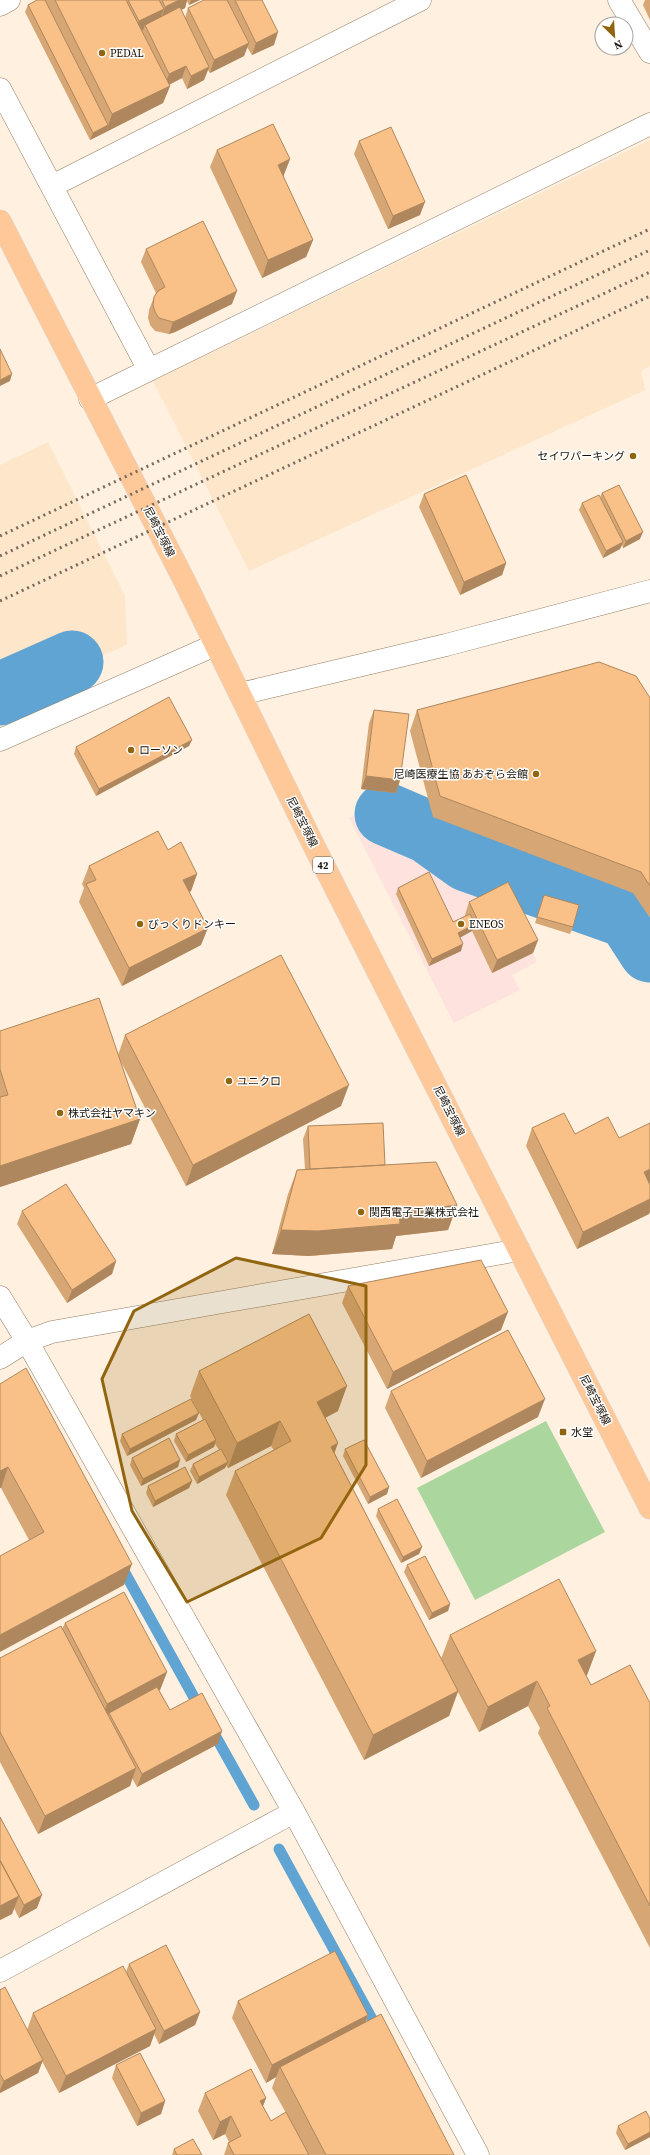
<svg xmlns="http://www.w3.org/2000/svg" width="650" height="2155" viewBox="0 0 650 2155" font-family="'Source Serif 4','Noto Sans JP',serif">
<style>
.commercial{fill:#fde2de}
.built{fill:#fde6ca}
.green{fill:#abd69e}
.lines{fill:none;stroke-linecap:round;stroke-linejoin:round}
.stream{stroke:#5fa4d2;stroke-width:11}
.river{stroke:#5fa4d2;stroke-width:63}
.minor-casing{stroke:#927d63;stroke-width:23}
.major-casing{stroke:#dad9d7;stroke-width:23}
.minor{stroke:#fff;stroke-width:22}
.major{stroke:#fec899;stroke-width:22}
.rail{stroke:#766b5e;stroke-width:3;stroke-dasharray:2 4;stroke-linecap:butt}
.wall{fill:#d6a674}
.shaded-wall{fill:#ae875e}
.building{fill:#f9c187;stroke:#ae875e}
.marked{fill:#91650f;fill-opacity:0.2;stroke:#91650f;stroke-width:3;stroke-linejoin:round}
.poi-dot{fill:#91650f;stroke:#fff;stroke-width:1.5}
.labels{text-anchor:middle;dominant-baseline:central;stroke-width:3;stroke-linejoin:round;paint-order:stroke}
.shield{fill:#fff;stroke:#5e5851;stroke-width:1}
.shield-label{font-size:10px;font-weight:bold;fill:#191107}
.poi-label{font-size:11px;fill:#191107;stroke:#fff;text-anchor:start}
.street-label{font-size:11px;fill:#191107;stroke:#fff}
</style>
<rect width="100%" height="100%" fill="#fff0e0"/>
<path class="commercial" d="M358,814L412,837L457,867L497,883L537,962L512,975L520,990L454,1023L349,818Z"/>
<path class="built" d="M650,140V366L641,371L645,390L249,571L153,381Z
M48,442L125,596L127,645L0,698V465Z"/>
<path class="green" d="M546,1421L605,1532L475,1600L417,1488Z"/>
<g class="lines">
<path class="stream" d="M120,1564L201,1710
M211,1728L254,1805
M279,1849L379,2032"/>
<path class="river" d="M0,694L72,662
M386,814L428,832L467,860L628,917L650,951"/>
<defs>
<path id="minor" d="M619,0L650,52
M0,5L9,0
M0,89L149,370
M52,186L420,0
M90,399L650,124
M240,694L446,645L650,591
M0,740L215,645
M0,1297L27,1341L294,1812L478,2155
M0,1358L27,1341L52,1332L519,1250
M0,1971L294,1812"/>
<path id="major" d="M0,221L184,580L314,846L650,1508"/>
</defs>
<use href="#minor" class="minor-casing"/>
<use href="#major" class="major-casing"/>
<use href="#minor" class="minor"/>
<use href="#major" class="major"/>
<path class="rail" d="M0,536L650,229
M0,556L650,250
M0,576L650,272
M0,601L650,296"/>
</g>
<path class="wall" d="M37,0H200L189,5L187,1L185,8L181,10L185,18L188,8L204,0H262L274,45L252,55L247,47L244,56L210,73L208,70L204,80L187,89L182,78L169,85L170,86L163,103L90,140L25,12L28,5Z
M645,0H650V20L643,5Z
M359,141L420,215L388,229L354,154Z
M217,150L290,159L283,177L313,240L306,257L262,278L210,167Z
M146,249L232,304L175,332L169,334L155,331L150,325L148,318L149,310L154,297L156,293L141,262Z
M602,493L640,539L623,548L622,545L620,549L603,558L579,510L582,503L600,497Z
M424,494L506,563L502,575L460,595L419,507Z
M650,698V918L633,893L433,817L410,731L417,710Z
M374,710L400,780L396,793L361,789L369,723Z
M189,746L96,796L74,754L76,747Z
M168,850L197,874L191,891L189,892L201,945L122,986L79,902L84,888L82,884L89,866Z
M398,888L453,922L465,916V915L469,902L538,940L533,953L492,973L472,931L460,937L461,951L429,966L396,894Z
M544,895L573,927L570,934L535,923Z
M0,1031L118,1055L125,1035L341,1106L186,1186L120,1060L140,1119L131,1144L0,1187Z
M308,1126L385,1165L457,1205L448,1230L396,1236L392,1249L309,1256L272,1254L288,1194L297,1170L305,1169L303,1139Z
M532,1128L575,1134L619,1138L649,1184V1214L577,1249L526,1146Z
M22,1211L116,1261L112,1274L67,1303L17,1224Z
M348,1286L501,1330L387,1389L342,1303Z
M199,1371L338,1411L325,1418L335,1454L441,1659L450,1635L596,1651L587,1675L586,1676L591,1685L650,1703V1948L538,1733L540,1728L528,1706L479,1732L458,1692L449,1716L364,1760L226,1495L235,1471L274,1450L271,1446L228,1468L226,1465L225,1468L197,1484L190,1471L193,1464L219,1450L215,1444L214,1447L186,1462L174,1441L176,1434L203,1420L190,1396Z
M0,1384L124,1585L29,1540L1,1488H0Z
M391,1391L538,1417L421,1478L385,1408Z
M196,1420L127,1456L120,1441L122,1434Z
M345,1449L389,1487L387,1494L368,1504L343,1456Z
M132,1458L180,1460L178,1467L141,1486L130,1465Z
M192,1481L189,1488L153,1507L146,1493L148,1486Z
M378,1509L422,1547L419,1554L401,1563L376,1516Z
M407,1565L450,1604L448,1611L429,1620L404,1572Z
M65,1623L167,1672L160,1690H159L170,1710L218,1744L137,1787L132,1778L130,1786L38,1834L0,1762V1658L62,1629Z
M0,1817L37,1908L19,1918L14,1908L12,1914L0,1920Z
M129,1964L200,2012L195,2025L159,2044L154,2034L150,2046L59,2093L42,2061L38,2073L0,2093V1990L27,2030L33,2013L126,1972Z
M238,2001L368,2015L366,2022L454,2155H224L228,2143L229,2142L225,2134L213,2140L198,2111L205,2093L266,2098L263,2106L271,2121L286,2113L272,2088L276,2077L266,2083L232,2018Z
M116,2065L165,2101L161,2114L137,2126L112,2078Z
M650,2119V2137L625,2150L616,2133L618,2126Z
M174,2149L202,2155H172Z"/>
<path class="shaded-wall" d="M179,0H187L185,8L161,20L165,7Z
M191,0H200L189,5Z
M164,9L159,22L145,25L143,30L134,34L139,21Z
M278,32L274,45L252,55L256,43Z
M249,43L244,56L210,73L214,60Z
M186,66L182,78L164,87L169,74Z
M209,67L204,80L187,89L191,76Z
M170,86L163,103L106,132L112,114Z
M108,125L106,132L90,140L93,133Z
M290,159L283,177L278,165Z
M425,202L420,215L388,229L393,216Z
M313,240L306,257L262,278L268,260Z
M237,291L232,304L175,332L169,334L173,322Z
M12,374L10,381L0,386V380Z
M643,532L640,539L623,548L626,541Z
M623,542L620,549L603,558L606,551Z
M506,563L502,575L460,595L464,582Z
M192,740L189,746L96,796L99,789Z
M366,776L400,780L396,793L361,789Z
M197,874L191,891L177,898L183,880Z
M475,924L472,931L456,940L458,933Z
M208,928L201,945L122,986L129,968Z
M538,940L533,953L492,973L497,960Z
M463,944L461,951L429,966L432,959Z
M349,1085L341,1106L186,1186L193,1165Z
M140,1119L131,1144L0,1187V1166Z
M650,1169V1183L637,1190L644,1172Z
M650,1199V1212L649,1214L577,1249L583,1232Z
M457,1205L448,1230L396,1236L392,1249L309,1256L272,1254L281,1230L399,1212Z
M116,1261L112,1274L67,1303L72,1290Z
M508,1312L501,1330L387,1389L393,1372Z
M347,1386L338,1411L308,1427L317,1402Z
M545,1399L538,1417L421,1478L427,1461Z
M199,1413L196,1420L127,1456L130,1449Z
M280,1421L271,1446L228,1468L237,1443Z
M216,1440L214,1447L186,1462L188,1455Z
M338,1443L329,1468L331,1447Z
M180,1460L178,1467L141,1486L143,1479Z
M228,1462L225,1468L197,1484L199,1477Z
M8,1467L1,1488H0V1471Z
M192,1481L189,1488L153,1507L155,1501Z
M389,1487L387,1494L368,1504L370,1497Z
M422,1547L419,1554L401,1563L403,1557Z
M132,1564L124,1585L0,1652V1635Z
M450,1604L448,1611L429,1620L432,1613Z
M596,1651L587,1675L569,1684L578,1660Z
M167,1672L160,1690L111,1716L109,1713L107,1718L101,1721L107,1704Z
M537,1681L528,1706L479,1732L488,1707Z
M458,1691L449,1716L364,1760L373,1735Z
M222,1731L218,1744L137,1787L142,1774Z
M136,1768L130,1786L38,1834L45,1816Z
M42,1895L37,1908L19,1918L24,1905Z
M19,1896L12,1914L0,1920V1906Z
M200,2012L195,2025L159,2044L164,2031Z
M368,2015L362,2032L280,2067L276,2077L266,2083L272,2065Z
M156,2029L150,2046L59,2093L66,2076Z
M43,2060L38,2073L0,2093V2090L4,2081Z
M266,2098L259,2116L260,2101Z
M165,2101L161,2114L137,2126L141,2113Z
M231,2116L225,2134L213,2140L220,2122Z
M650,2132V2137L625,2150L628,2144Z"/>
<path class="building" d="M37,0H45L108,125L93,133L28,5Z
M55,0H126L170,86L112,114Z
M128,0H159L164,9L139,21Z
M162,0H179L165,7Z
M204,0H227L249,43L214,60L188,8Z
M235,0H262L278,32L256,43Z
M180,7L209,67L191,76L186,66L169,74L145,25Z
M273,124L290,159L278,165L313,240L268,260L217,150Z
M391,127L425,202L393,216L359,141Z
M203,221L237,291L180,319L173,322L159,318L155,312L153,305L154,297L158,291L165,287L146,249Z
M0,349L12,374L0,380Z
M466,475L506,563L464,582L424,494Z
M619,485L643,532L626,541L602,493Z
M599,495L623,542L606,551L582,503Z
M599,662L636,676L650,698V886L641,872L440,796L417,710Z
M169,697L192,740L99,789L76,747Z
M374,710L409,714L400,780L366,776Z
M158,831L168,850L181,842L197,874L183,880L208,928L129,968L86,884L96,880L89,866Z
M429,872L453,922L470,914L475,924L458,933L463,944L432,959L398,888Z
M508,882L538,940L497,960L469,902Z
M544,895L579,905L573,927L537,917Z
M281,955L349,1085L193,1165L125,1035Z
M99,998L140,1119L0,1166V1097L8,1095L0,1069V1031Z
M564,1113L575,1134L608,1117L619,1138L650,1123V1169L644,1172L650,1185V1199L583,1232L532,1128Z
M383,1123L385,1165L310,1169L308,1126Z
M436,1162L457,1205L399,1212L400,1224L318,1231L281,1230L297,1170Z
M66,1184L116,1261L72,1290L22,1211Z
M481,1260L508,1312L393,1372L348,1286Z
M309,1314L347,1386L317,1402L338,1443L331,1447L458,1691L373,1735L235,1471L291,1441L280,1421L237,1443L199,1371Z
M508,1330L545,1399L427,1461L391,1391Z
M26,1368L132,1564L0,1635V1556L44,1532L8,1467L0,1471V1384Z
M191,1399L199,1413L130,1449L122,1434Z
M205,1419L216,1440L188,1455L176,1434Z
M169,1438L180,1460L143,1479L132,1458Z
M364,1440L389,1487L370,1497L345,1449Z
M221,1449L228,1462L199,1477L193,1464Z
M185,1467L192,1481L155,1501L148,1486Z
M397,1499L422,1547L403,1557L378,1509Z
M425,1556L450,1604L432,1613L407,1565Z
M559,1579L596,1651L578,1660L591,1685L630,1665L650,1703V1906L547,1708L550,1706L537,1681L488,1707L450,1635Z
M124,1592L167,1672L107,1704L65,1623Z
M61,1626L136,1768L45,1816L0,1732V1658Z
M157,1687L170,1710L202,1693L222,1731L142,1774L109,1713Z
M0,1817L42,1895L24,1905L0,1860Z
M0,1861L19,1896L0,1906Z
M166,1945L200,2012L164,2031L129,1964Z
M335,1951L368,2015L272,2065L238,2001Z
M123,1966L156,2029L66,2076L33,2013Z
M5,1987L43,2060L4,2081L0,2074V1990Z
M381,2014L454,2155H326L280,2067Z
M140,2053L165,2101L141,2113L116,2065Z
M251,2069L266,2098L260,2101L271,2121L286,2112L309,2155H234L228,2143L241,2136L231,2116L220,2122L205,2093Z
M646,2111L650,2119V2132L628,2144L618,2126Z
M193,2139L202,2155H177L174,2149Z"/>
<path class="marked" d="M236,1258L366,1286V1465L321,1538L187,1602L132,1511L102,1379L134,1311Z"/>
<g class="poi-dot">
<circle cx="102" cy="53" r="4"/>
<circle cx="633" cy="456" r="4"/>
<circle cx="131" cy="750" r="4"/>
<circle cx="536" cy="774" r="4"/>
<circle cx="140" cy="924" r="4"/>
<circle cx="461" cy="924" r="4"/>
<circle cx="229" cy="1081" r="4"/>
<circle cx="60" cy="1113" r="4"/>
<circle cx="361" cy="1212" r="4"/>
<rect x="559" y="1428" width="8" height="8" rx="2"/>
</g>
<g class="labels">
<rect class="shield" x="313" y="857" width="20" height="16" rx="3"/>
<g class="shield-label">
<text x="323" y="865">42</text>
</g>
<g class="poi-label">
<text x="110" y="53">PEDAL</text>
<text x="625" y="456" text-anchor="end">セイワパーキング</text>
<text x="139" y="750">ローソン</text>
<text x="528" y="774" text-anchor="end">尼崎医療生協 あおぞら会館</text>
<text x="148" y="924">びっくりドンキー</text>
<text x="469" y="924">ENEOS</text>
<text x="237" y="1081">ユニクロ</text>
<text x="68" y="1113">株式会社ヤマキン</text>
<text x="369" y="1212">関西電子工業株式会社</text>
<text x="571" y="1432">水堂</text>
</g>
<g class="street-label">
<text transform="translate(159 532) rotate(63)">尼崎宝塚線</text>
<text transform="translate(302 822) rotate(63)">尼崎宝塚線</text>
<text transform="translate(449 1111) rotate(63)">尼崎宝塚線</text>
<text transform="translate(595 1400) rotate(63)">尼崎宝塚線</text>
</g>
</g>
<g transform="translate(614 36) rotate(155)"><circle r="19" fill="#ffffff" stroke="#a3a09c"/>
<path d="M0-3L7 15L0 10L-7 15Z" fill="#91650f"/>
<text y="-6" font-size="11" font-weight="bold" text-anchor="middle" fill="#191107">N</text>
</g>
</svg>
